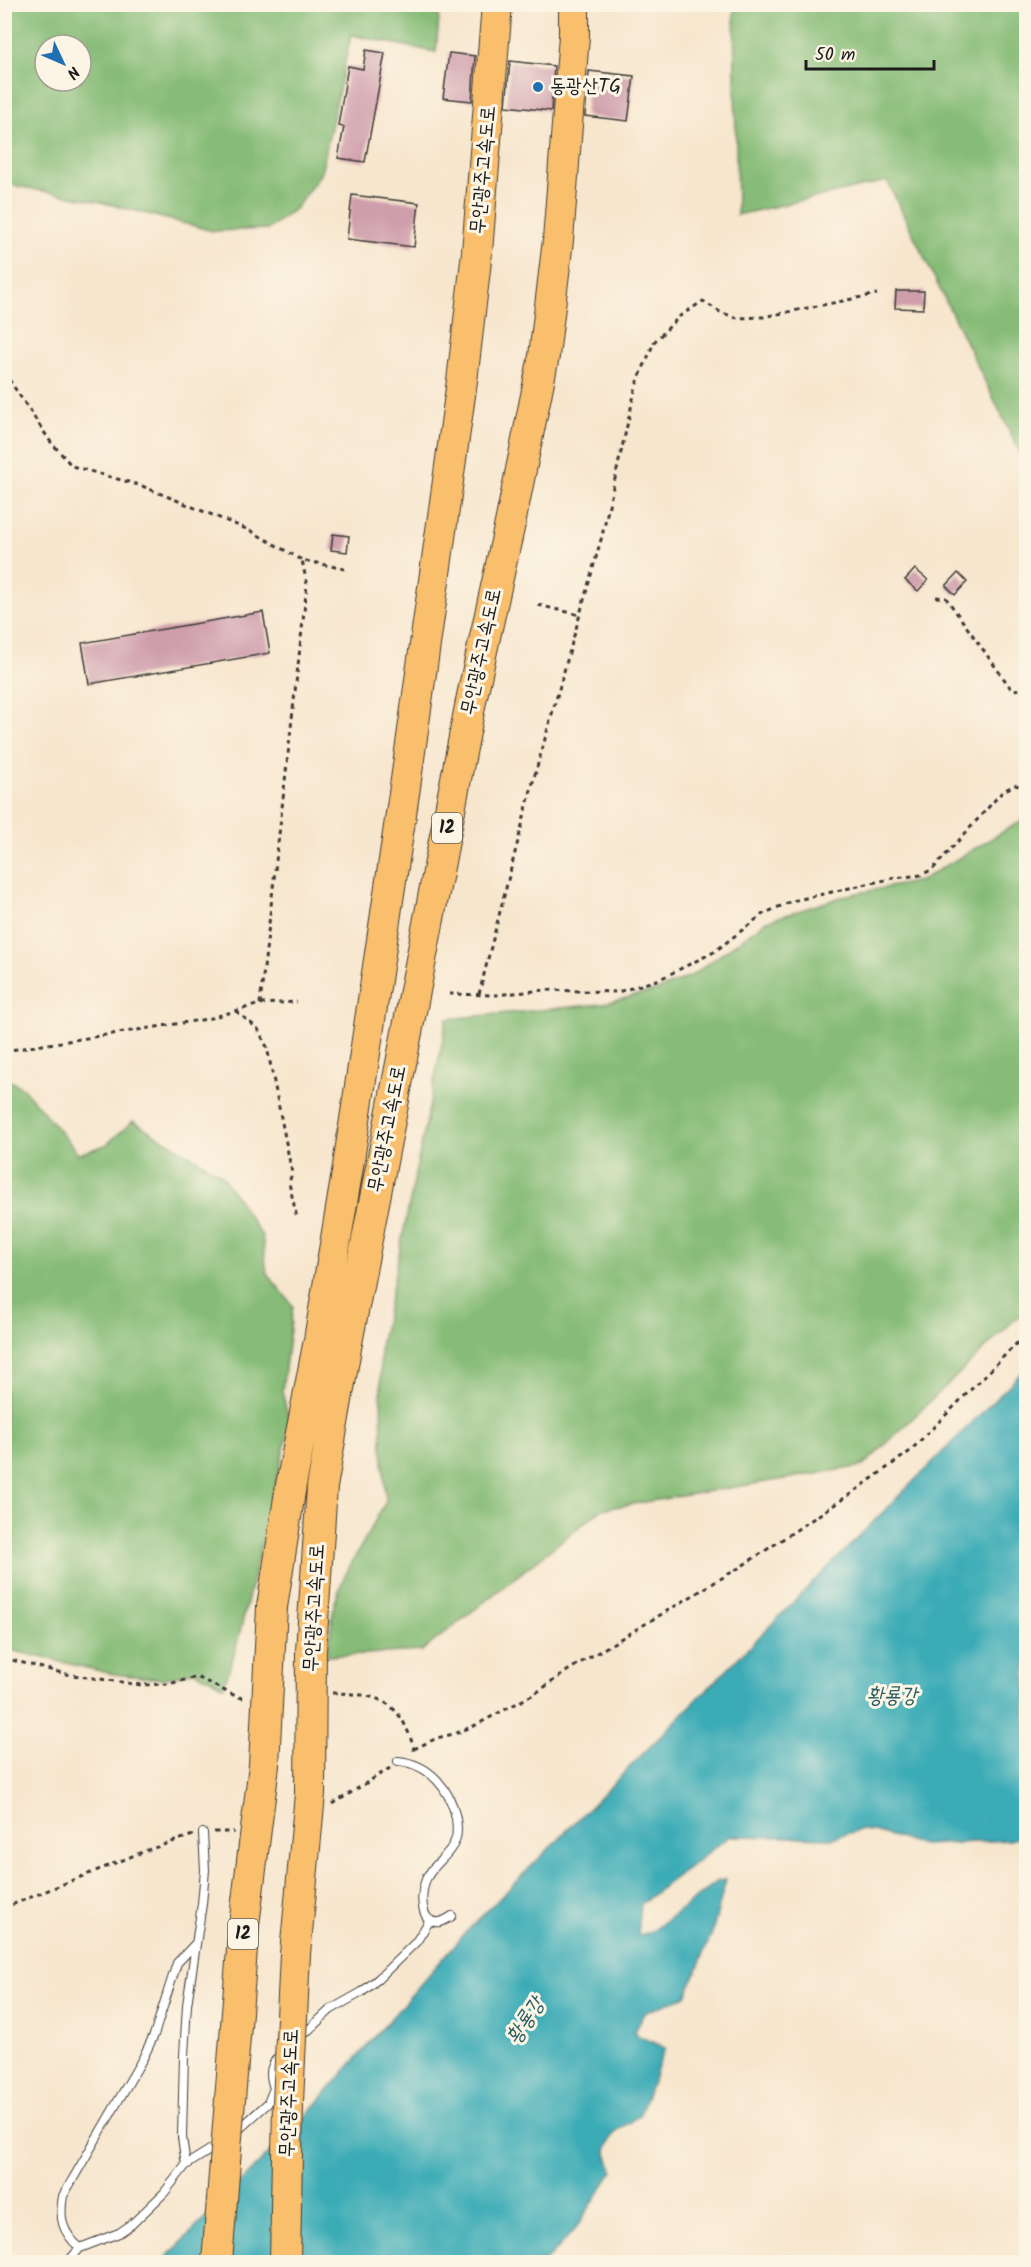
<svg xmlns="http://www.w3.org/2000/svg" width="1031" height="2267" viewBox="0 0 1031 2267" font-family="Kalam,'Poor Story',sans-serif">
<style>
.forest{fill:#86bc77;stroke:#516c4a;stroke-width:1.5;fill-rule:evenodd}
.water{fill:#3aabb6;stroke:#2b6469;stroke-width:1.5}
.building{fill:#cf9eac}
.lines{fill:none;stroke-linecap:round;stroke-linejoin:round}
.lane-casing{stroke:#3d3a37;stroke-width:10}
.highway-casing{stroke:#3d3a37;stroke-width:32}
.path{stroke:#3d3a37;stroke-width:3;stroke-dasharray:4.5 4.5;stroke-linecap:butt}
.lane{stroke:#fff;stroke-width:8}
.highway{stroke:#f9bf6d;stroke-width:30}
.highway-bridge-casing{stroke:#3d3a37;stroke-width:32;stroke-linecap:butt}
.highway-bridge{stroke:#f9bf6d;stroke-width:30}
.poi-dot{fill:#1f6fb2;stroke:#fcf5e5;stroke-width:2}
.labels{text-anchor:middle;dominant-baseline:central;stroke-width:6;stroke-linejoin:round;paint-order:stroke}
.shield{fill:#fcf5e5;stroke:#5f5d58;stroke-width:1.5}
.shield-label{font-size:18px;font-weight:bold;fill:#1c1c1c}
.poi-label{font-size:20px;fill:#1c1c1c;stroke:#fcf5e5;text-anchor:start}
.street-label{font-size:20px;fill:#1c1c1c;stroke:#fcf5e5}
.water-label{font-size:21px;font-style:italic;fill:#2a5c61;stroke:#fcf5e5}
</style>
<rect width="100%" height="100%" fill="#fcf5e5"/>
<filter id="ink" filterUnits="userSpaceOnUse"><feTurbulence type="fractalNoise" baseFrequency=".0167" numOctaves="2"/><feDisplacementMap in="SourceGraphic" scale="12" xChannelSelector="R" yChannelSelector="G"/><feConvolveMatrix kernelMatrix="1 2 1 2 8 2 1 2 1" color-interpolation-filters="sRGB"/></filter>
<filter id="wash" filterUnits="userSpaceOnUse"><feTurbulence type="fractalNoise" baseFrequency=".008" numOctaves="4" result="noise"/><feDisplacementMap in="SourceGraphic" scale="24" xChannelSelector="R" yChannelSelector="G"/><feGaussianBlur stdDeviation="1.35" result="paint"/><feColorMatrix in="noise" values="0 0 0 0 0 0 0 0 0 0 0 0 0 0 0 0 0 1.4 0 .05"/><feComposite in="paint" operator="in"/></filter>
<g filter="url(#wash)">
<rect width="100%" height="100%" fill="#f7e6ce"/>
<path class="forest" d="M5,4H440V5L436,52L351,35L321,173L296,208L268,229L213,231L97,201L5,184ZM45,45H81V81H45Z
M734,5H1026V465L887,181L737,215Z
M1026,818V1309L863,1466L602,1509L422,1651L327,1656L334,1605L344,1577L386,1501L382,1448L380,1347L447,1019L602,1004L658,990L691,976L767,921L848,895L920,881Z
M5,1078L23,1088L79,1154L106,1145L133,1121L221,1174L262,1236L267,1273L293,1306L282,1391L290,1425L236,1648L224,1686L195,1671L163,1679L113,1674L5,1649Z"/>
<path class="water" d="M1026,1368V1835L1010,1840L923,1845L873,1831L860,1830L832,1838L730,1836L641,1904L638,1935L651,1932L718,1881L726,1880L712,1933L686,1996L644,2013L634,2034L665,2048L640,2114L613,2135L606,2150L613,2171L574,2231L544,2262H162L313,2108L465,1933Z"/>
<g id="blocks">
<path class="building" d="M366,50L385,53L365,162L338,158L344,127L338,126L348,66L363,69Z
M449,53L475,56L472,101L443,98Z
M510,61L554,66L551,111L506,106Z
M589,71L634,76L628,121L585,116Z
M352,195L419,203L414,247L347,239Z
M896,291H924L923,309L895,308Z
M333,534L349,536L347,552L331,550Z
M915,569L928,580L918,591L905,580Z
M958,573L967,582L955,595L946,586Z
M263,612L270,653L89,684L82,643Z"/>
</g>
</g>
<g filter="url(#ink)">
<use href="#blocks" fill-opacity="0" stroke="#3d3a37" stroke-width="1.5"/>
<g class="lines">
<defs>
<path id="lane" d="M398,1761C430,1764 450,1789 456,1818C457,1826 458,1834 455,1841C449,1857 430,1866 425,1882C421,1894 419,1925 440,1922C444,1921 449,1918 452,1916
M300,2038L330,2010L362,1992L378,1979L416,1942L430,1920
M236,2132L268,2103L274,2088C268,2072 271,2063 283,2052
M186,2165L182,2137L184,2055L187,2005L202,1904L205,1870L203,1833
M80,2248C62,2232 59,2219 63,2196L143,2058L154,2035L177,1963L195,1944
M68,2262L80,2248L119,2233L132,2224L164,2193L186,2165L221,2143"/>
<path id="highway" d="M272,1607L291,1485L319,1340L347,1173L405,787L462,381L477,252L497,4
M311,1651L322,1487L346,1348L472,696L511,519L544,356L558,240L574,36V4"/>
</defs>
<use href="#lane" class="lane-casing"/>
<use href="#highway" class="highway-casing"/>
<path class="path" d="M4,372L50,441L72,466L142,486L251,531L302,560L349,570
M936,597L946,598L1012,690L1026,689
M538,605L580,615
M449,994L495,995L545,990L618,992L660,979L714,952L763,914L792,901L894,878L921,875L933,869L1003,791L1015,785L1026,788
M479,994L534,778L602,536L636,386L654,342L680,316L703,301L720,312L737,318L763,317L877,294
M260,1004L307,585L302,560
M236,1011L258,1029L267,1047L292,1173L289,1183L297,1218
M4,1051L207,1019L260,1004L297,1002
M4,1658L66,1674L141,1685L168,1684L197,1677L231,1694L245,1699
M332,1693C380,1694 400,1700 414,1749L412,1750
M414,1749L437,1738L457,1733L476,1725L536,1693L570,1669L742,1566L852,1493L909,1452L1026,1334
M333,1804L390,1768
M214,1832H234
M4,1908L145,1851L193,1835"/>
<use href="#lane" class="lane"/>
<use href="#highway" class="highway"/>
<defs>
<path id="highway-bridge" d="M217,2262L244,1925L264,1765L272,1607
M285,2262L288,2102L295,1954L310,1794L311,1651"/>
</defs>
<use href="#highway-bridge" class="highway-bridge-casing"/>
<use href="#highway-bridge" class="highway-bridge"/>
</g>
</g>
<circle class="poi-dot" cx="538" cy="87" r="6"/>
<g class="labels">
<g class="shield">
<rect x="432" y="813" width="30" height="30" rx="4.5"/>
<rect x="228" y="1919" width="30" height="30" rx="4.5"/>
</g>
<g class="shield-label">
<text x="447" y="828">12</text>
<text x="243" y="1934">12</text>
</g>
<g class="poi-label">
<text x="550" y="87">동광산TG</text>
</g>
<g class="street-label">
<text transform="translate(484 170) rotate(-85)">무안광주고속도로</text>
<text transform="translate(482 652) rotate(-78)">무안광주고속도로</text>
<text transform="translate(388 1129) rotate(-79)">무안광주고속도로</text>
<text transform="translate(315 1608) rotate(-87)">무안광주고속도로</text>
<text transform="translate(290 2093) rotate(-88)">무안광주고속도로</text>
</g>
<g class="water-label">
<text x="892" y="1696">황룡강</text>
<text transform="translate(526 2021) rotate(-57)">황룡강</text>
</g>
</g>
<rect width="1031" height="2267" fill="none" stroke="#fcf5e5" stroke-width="24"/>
<g transform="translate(63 63) rotate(134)"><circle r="28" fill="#fcf5e5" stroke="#a29e95" stroke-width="1.5"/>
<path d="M0-4.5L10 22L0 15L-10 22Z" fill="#1f6fb2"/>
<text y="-9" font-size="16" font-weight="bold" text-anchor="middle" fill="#1c1c1c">N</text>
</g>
<path d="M806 60v9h128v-9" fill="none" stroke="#1c1c1c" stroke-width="3"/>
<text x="815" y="60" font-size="18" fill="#1c1c1c" stroke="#fcf5e5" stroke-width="4.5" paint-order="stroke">50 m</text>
</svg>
